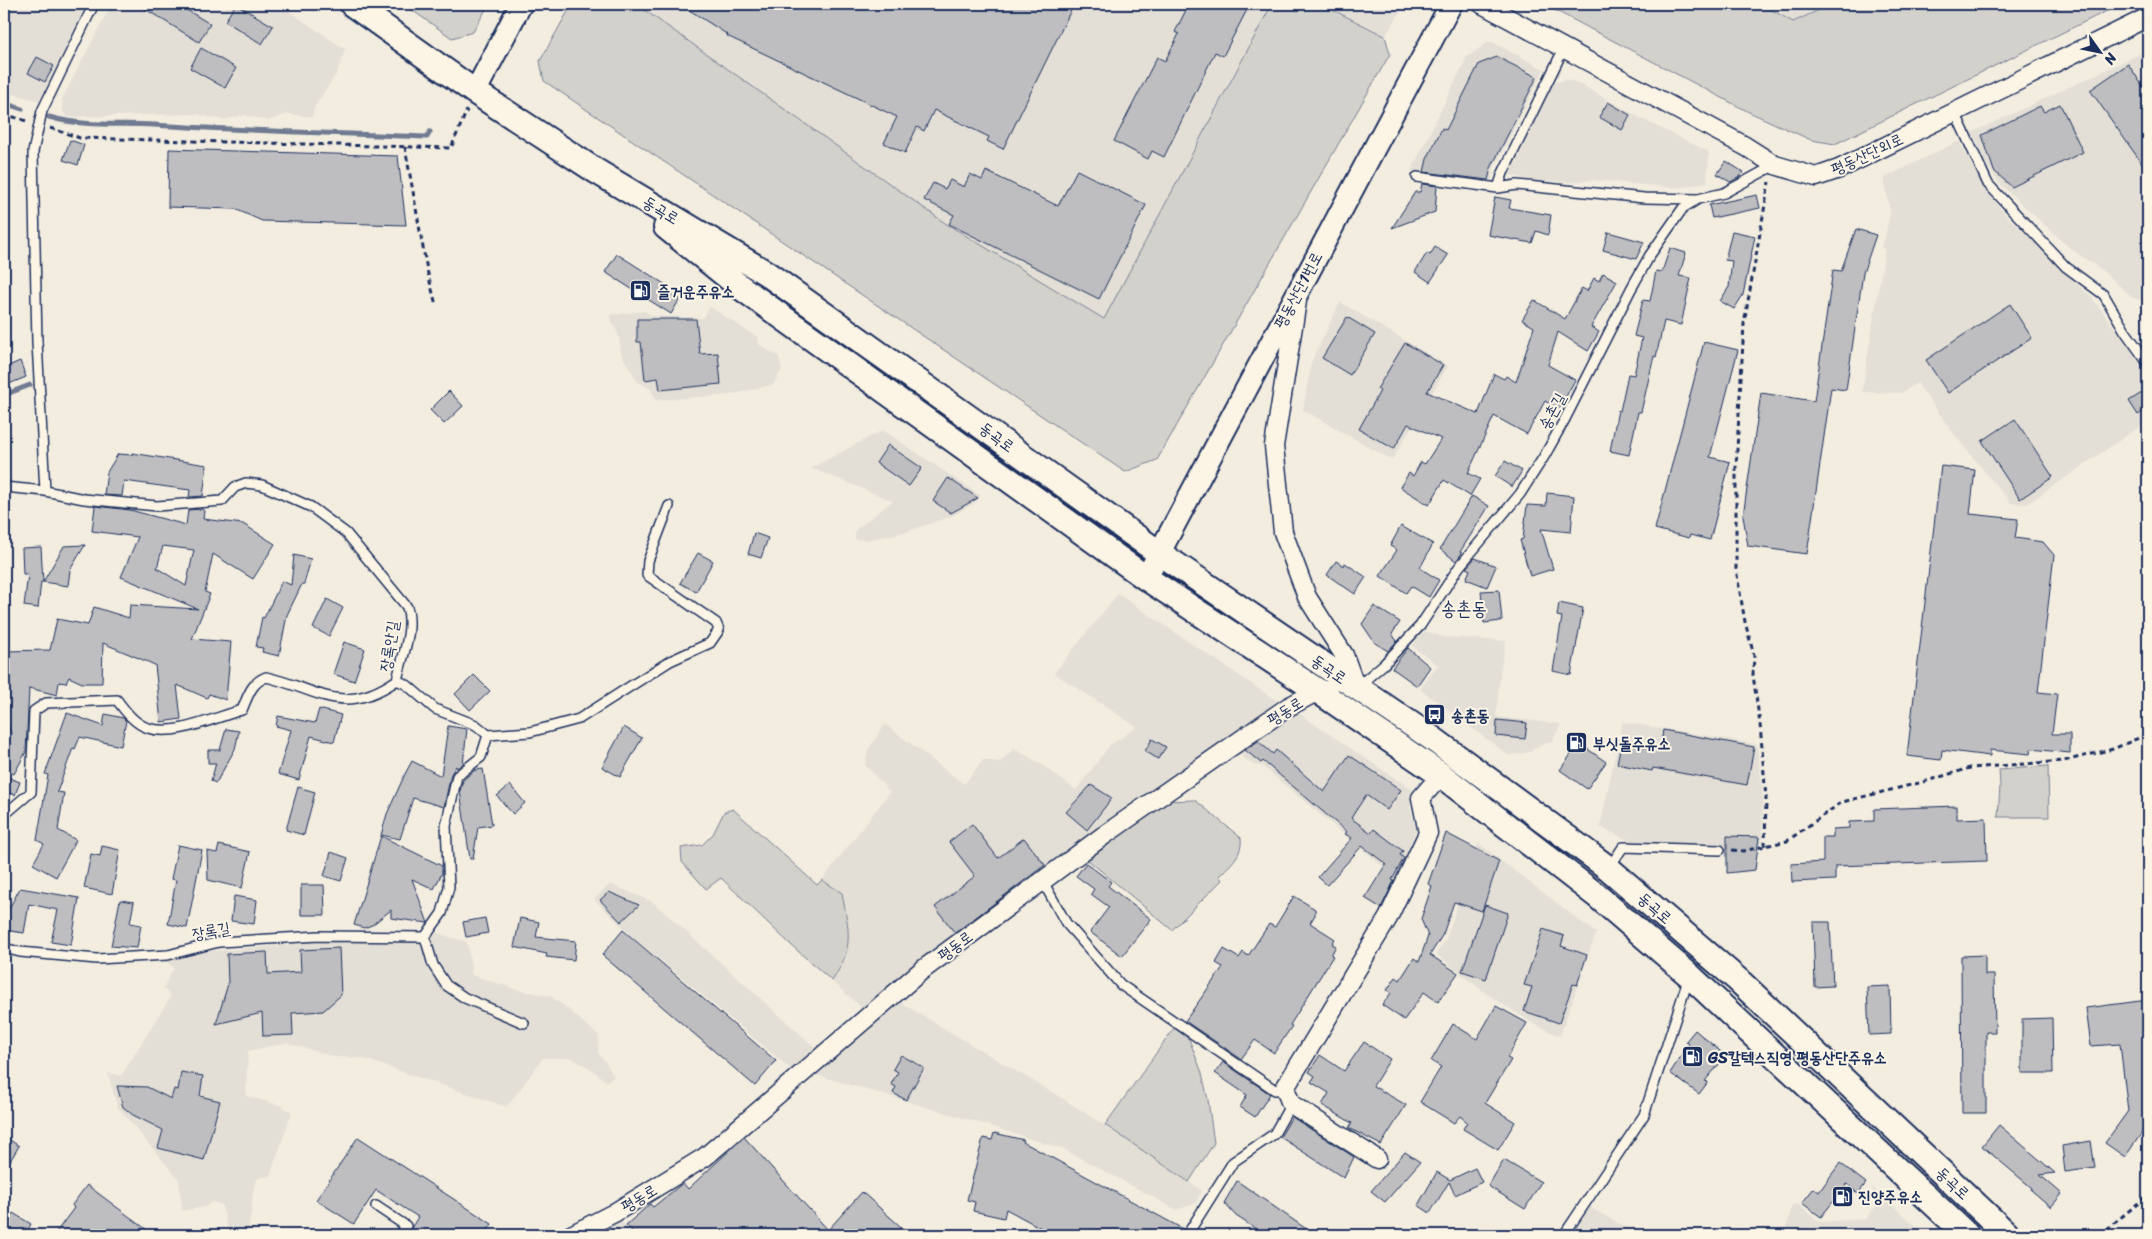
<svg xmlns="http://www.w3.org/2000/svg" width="2152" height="1239" viewBox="0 0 2152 1239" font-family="Sriracha,'Poor Story',sans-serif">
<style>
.built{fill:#e3dfd6}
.green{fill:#d3d1cc;stroke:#778095}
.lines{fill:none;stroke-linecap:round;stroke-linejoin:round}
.stream{stroke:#707a91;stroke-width:5}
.building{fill:#bebec0;stroke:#1b2f5e;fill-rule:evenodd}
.service-casing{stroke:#1b2f5e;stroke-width:12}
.minor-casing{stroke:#1b2f5e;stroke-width:21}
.tertiary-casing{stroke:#1b2f5e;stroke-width:25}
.secondary-casing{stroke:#1b2f5e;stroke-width:28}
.path{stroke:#1b2f5e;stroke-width:3;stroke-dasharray:5 4;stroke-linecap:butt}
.service{stroke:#fcf5e5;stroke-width:9}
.minor{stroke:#fcf5e5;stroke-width:18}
.tertiary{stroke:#fcf5e5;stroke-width:21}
.secondary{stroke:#fcf5e5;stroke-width:24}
.labels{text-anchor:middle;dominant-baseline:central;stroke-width:4;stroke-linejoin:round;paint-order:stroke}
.street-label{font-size:16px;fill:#1b2f5e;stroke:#fcf5e5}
.poi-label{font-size:16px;font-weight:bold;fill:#1b2f5e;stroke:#fcf5e5;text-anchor:start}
.quarter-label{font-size:19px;fill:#1b2f5e;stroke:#fcf5e5}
</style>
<rect width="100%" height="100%" fill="#f3ede0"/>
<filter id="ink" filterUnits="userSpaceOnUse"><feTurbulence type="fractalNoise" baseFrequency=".02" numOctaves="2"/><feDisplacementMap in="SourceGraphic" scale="10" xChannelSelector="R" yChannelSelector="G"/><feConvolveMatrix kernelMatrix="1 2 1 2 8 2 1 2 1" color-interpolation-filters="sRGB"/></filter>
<g filter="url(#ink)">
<path class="built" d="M4,4H87L40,101L4,92Z
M109,4H278L345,49L337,73L315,106L312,117L288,114L268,121L245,115L223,120L195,114L66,117L62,109V99L110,7Z
M636,4H1272L1104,320L945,223Z
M1321,4H1406L1385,36Z
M1761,4H1832L1793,22Z
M1490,41L1544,69L1494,168L1491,184L1411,171L1467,57Z
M2148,50V303L2132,297L2102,270L2072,250L2000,184L1987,166L1971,133Z
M1566,80L1576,82L1644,120L1709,152L1707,182L1679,188L1591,180L1572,182L1534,181L1510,175L1554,82Z
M1959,141L1984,188L2005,214L2093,299L2148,373V421L2027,504L2011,503L1964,447L1917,383L1901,393L1862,392L1885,248H1881L1885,238L1890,212L1884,178Z
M1340,302L1448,366L1392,460L1303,410L1311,363Z
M710,307L757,337L759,344L779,357L782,370L773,385L729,395L656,400L651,389L638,382L621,354L619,337L609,315L645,311L651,316L703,318Z
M883,430L981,496L976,502L952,516L906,532L866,540L855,539V530L893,501L811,468Z
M1118,594L1277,701L1250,723L1111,821L865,1011L832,981L843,964L844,905L842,893L822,880L890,792L865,765L868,750L885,724L964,784L983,760L1000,762L1014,749L1038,762L1076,790L1110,745L1137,727L1054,673Z
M1424,631L1444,637L1506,641L1501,666L1496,717L1561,724L1553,740L1526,753L1508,755L1420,689L1438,665L1412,646Z
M1292,709L1417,793L1410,807L1416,829L1408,856L1397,878L1262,766L1253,765L1236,751Z
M1622,722L1757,744L1763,797L1762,843L1754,847L1632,842L1600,827Z
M1478,843L1596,933L1560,1036L1534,1024L1488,995L1436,954L1446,939Z
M610,884L653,902L818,1050L793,1071L634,938L594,899Z
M437,933L467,942L472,975L518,990L550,996L568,1009L599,1036L598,1052L607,1064L614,1077L606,1081L591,1069L572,1058H543L507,1107L361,1058L335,1057L287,1043L248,1051L246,1096L279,1105L292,1112L270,1176L258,1178L254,1186L248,1235H229L222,1205L212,1202L205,1207L182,1211L179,1180L117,1106L108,1073L121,1076L171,996L163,988L174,968L163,959L213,951L335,941L418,943Z
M898,1001L1068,1102L1149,1154L1202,1191L1195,1204L1177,1210L1063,1149L974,1121L813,1074Z
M1872,1187L1926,1235H1785L1792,1205L1798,1204L1819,1222L1867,1219L1870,1212L1876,1207Z
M1588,1206L1625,1227L1648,1235H1568Z
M617,1216L633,1235H582Z"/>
<path class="green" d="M403,4H489L473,32L452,38Z
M572,4H636L945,223L1104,319L1272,4H1321L1385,36L1390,54L1157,460L1125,472L544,81L540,61Z
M1543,4H1761L1793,22L1832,4H2121L1835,144L1811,140L1749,112Z
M2048,766L2049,817H1998L2000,786L1999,770Z
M1195,800L1241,838C1243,855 1230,865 1219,876L1222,880L1172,930L1088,860L1165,801Z
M733,809L817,885L822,880L842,893C849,932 855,946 832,981L790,944L721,878L706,889L682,862L681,848L702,845L713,834L724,812Z
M1174,1028L1189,1039L1202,1073L1208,1100L1214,1143L1189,1182L1105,1125Z"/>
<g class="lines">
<path class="stream" d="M4,103L22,109
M49,117C83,127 119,123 154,125C245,131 336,133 427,137L430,132
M4,395L30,385"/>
</g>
<path class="building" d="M137,4H177L210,24L199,42Z
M236,4L273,26L262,44L225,21Z
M680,4H1074L1003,149L987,141L989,137L934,110L924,131L917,127L905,153L884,143L897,117L727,36L728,35Z
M1189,4H1250L1223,56L1215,52L1164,157L1152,151L1148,159L1114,141L1157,57L1165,61L1179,34L1175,32Z
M201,48L236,68L225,88L190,68Z
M37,57L54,66L45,82L28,73Z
M1497,57L1537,77L1491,168L1488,180L1424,172L1427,159L1442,128L1446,130L1479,64Z
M2128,64L2148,94V172L2090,90Z
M1608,102L1630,115L1622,130L1599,117Z
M2060,104L2083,152L2012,187L1994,171L1982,135L2040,106L2044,112Z
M70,140L84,145L78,165L63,160Z
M169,149L398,156L406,225L262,221L235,209L168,207Z
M1726,161L1743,172L1740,177L1730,182L1717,174Z
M1077,170L1146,205L1099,299L949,224L954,215L924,200L933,183L945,189L950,180L964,187L970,174L982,180L986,171L1058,206Z
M1422,184L1437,186L1435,212L1392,228L1415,192H1420Z
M1757,195L1760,208L1712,218L1709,205Z
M1495,197L1511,200L1509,208L1551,215L1548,235L1536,231L1532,243L1488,235Z
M1856,229L1876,235L1863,273L1846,390L1831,388L1807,554L1748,546L1743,516L1761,393L1814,401L1833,270L1841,271Z
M1732,231L1755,236L1743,295L1734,309L1720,301L1729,287L1732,261L1725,260Z
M1608,232L1644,242L1636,259L1603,250Z
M1435,247L1448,255L1430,282L1415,272L1427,253L1430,255Z
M1670,248L1686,253L1679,276L1691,278L1681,325L1664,321L1656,357L1654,356L1641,412H1638L1629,455L1610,451L1618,410L1620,411L1628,374L1634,375L1642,338L1634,336L1643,300L1650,301L1656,271L1662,272Z
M617,254L666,285L663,289L680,299L671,314L605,272Z
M1603,273L1617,281L1591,327L1599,332L1588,351L1558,332L1548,365L1575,380L1559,409L1545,401L1527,434L1494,416L1468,473L1480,479L1470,496L1444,480L1429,505L1400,487L1409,473L1413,476L1421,462L1425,464L1441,439L1408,424L1394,449L1359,429L1380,391L1377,389L1405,343L1443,365L1427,392L1478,414L1494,374L1504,379L1506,376L1516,382L1534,327L1522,320L1534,300L1565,319L1582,288L1587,291L1594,278L1599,281Z
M2010,304L2032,338L1948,393L1926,360Z
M1347,317L1375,334L1350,375L1322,358Z
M637,319H696L700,354L718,353L721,384L660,390L658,378L645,380L641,342H637Z
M1704,342L1738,350L1710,457L1730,462L1710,540L1690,535L1689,538L1655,529Z
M20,361L26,377L4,386V368Z
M2148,389V408L2138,415L2129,401Z
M449,391L463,406L444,424L430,410Z
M2015,419L2053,477L2020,499L1982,441Z
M888,445L922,468L909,486L876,463Z
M132,453L207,465L203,496L189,497L190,490L124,481L122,496L104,495L107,472L118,454L132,455Z
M1505,461L1522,471L1512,487L1495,476Z
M1941,466L1975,470L1970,514L2018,519L2015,538L2043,542L2054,555L2038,692L2057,694L2052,734H2070V753L2031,749L2030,754L1990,750V756L1942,750L1941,760L1907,756Z
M948,478L978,498L951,513L933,501Z
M1547,493L1574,496L1571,532L1541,529L1553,569L1530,576L1520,540L1523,539L1527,505L1546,506Z
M1472,496L1489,506L1460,552L1462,553L1456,561L1440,549Z
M95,506L130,510L186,525L188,510L202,509L204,511L203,519L243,524L275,544L253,579L213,554L205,592L210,594L192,639L231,642L226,700L209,694L207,698L177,685L181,719L161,722L155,665L103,643L102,683H82L69,677L66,683L59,682L57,695L29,688L26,752L14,774L4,769V747L11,734L4,710V651L50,650L57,619L88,625L94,607L129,618L130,605L198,609L121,577L138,537L92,531ZM163,546L194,550L186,586L157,568Z
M1401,526L1433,544L1420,568L1439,580L1429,597L1411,586L1406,593L1380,576L1397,550L1390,546Z
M754,533L768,538L761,558L748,554Z
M85,545L70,570L68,586L43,582L64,546Z
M41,547L43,582H41L38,608L24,606L28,574H23L22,548Z
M698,553L713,561L696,592L680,583Z
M294,555L311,559L304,584H302L287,615L279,656L262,652L263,648L256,647L262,617L264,618L282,581L291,585Z
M1475,558L1496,566L1487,587L1466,579L1470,570L1466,568Z
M1336,561L1344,566L1345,563L1366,577L1355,594L1327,575Z
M1499,590L1502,621L1484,623L1481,591Z
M327,599L343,608L329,636L313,628Z
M1559,603L1583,608L1571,675L1553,671L1562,617L1557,616Z
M1374,606L1400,622L1392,634L1397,641L1388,651L1375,643L1362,624Z
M344,642L365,649L354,681L333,674Z
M1408,648L1430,667L1417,686L1392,668Z
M474,675L490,691L470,710L455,694Z
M319,709L341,715L334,742L311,736L299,780L278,774L291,730L276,726L278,716L315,723Z
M67,713L103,726L105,714L123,718L126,721L121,746L80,737L75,749L73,748L57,792L64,793L58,830L76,840L56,877L33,864L44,844L37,840L48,775L45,774Z
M1497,720L1527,723L1525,739L1496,736Z
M448,726L467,729L463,764L457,768L456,766L451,774L444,807L413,798L400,839L381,835L387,814L405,774L412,761L441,776Z
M624,727L642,738L620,777L602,767Z
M226,729L239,731L235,749L216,783L211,781L216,763H208V750H220Z
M1663,730L1754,747L1747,785L1653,768L1652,771L1617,764L1621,743L1660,750Z
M1152,739L1166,747L1158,759L1145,751Z
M1258,741L1273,754L1276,750L1324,792L1349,755L1401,790L1387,810L1366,795L1351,818L1371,833L1374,829L1403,851L1400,855L1404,858L1392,880L1394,881L1381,908L1365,898L1386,864L1362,846L1327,885L1318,877L1352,838L1345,834L1347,832L1263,761L1261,763L1245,750Z
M1579,743L1606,762L1587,789L1560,770Z
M483,769L492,825L478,827L473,859H470L460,791L463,780L475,770Z
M4,776L20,782L15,795L4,791Z
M510,785L525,803L513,814L497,796Z
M1091,785L1112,798L1087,830L1066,812Z
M298,787L315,792L304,835L286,830Z
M1957,806V819L1986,818L1987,861L1835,866V880L1792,882L1791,864L1823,862V837H1833V829L1849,828V822L1874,821V809Z
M972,824L998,858L1024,838L1045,865L955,933L935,907L975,876L949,842Z
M1446,833L1499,861L1482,911L1454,902L1443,934L1430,955L1458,973L1438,1002L1424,992L1404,1020L1382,1005L1391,993L1387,990L1396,977L1400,980L1414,958L1419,962L1428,936L1421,919L1432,886L1428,884Z
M381,836L442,866V873L434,889L412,879L428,923L391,918V910L372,925L364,928L354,925Z
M1727,836L1759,837L1755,870L1727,873Z
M178,845L202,850L187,928L168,924L176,880L171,879Z
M219,845L250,852L242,888L208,880L207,851L217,853Z
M102,846L120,850L112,894L84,888L91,854L100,856Z
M331,852L348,858L341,881L324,876Z
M1086,863L1111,882L1108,886L1151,919L1122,956L1090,932L1109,907L1091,894L1094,889L1076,876Z
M301,885H324L325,915H301Z
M20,888L79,898L71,945L51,942L58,910L29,904L24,933L4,930V918Z
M609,892L639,905L621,922L600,900Z
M234,896L257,900L254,924L231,921Z
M1294,896L1315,909V915L1310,923L1335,939L1332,944L1336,946L1331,955L1333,956L1290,1025L1292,1026L1274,1053L1255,1040L1241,1059L1185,1021L1223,967L1216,963L1224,949L1239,958L1243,952L1248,956L1269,924L1275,927Z
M120,900L134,902L130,923L141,925L137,948L111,946Z
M1485,905L1508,913L1486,979L1462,971Z
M485,918L488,933L466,937L463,922Z
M520,918L539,922L536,937L576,941L574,960L546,957L547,954L514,947Z
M1813,922H1830L1833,986L1815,987Z
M1543,929L1564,936L1561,946L1587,955L1577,985L1573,984L1559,1023L1524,1011L1532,987L1524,985Z
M623,930L776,1061L755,1086L602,955Z
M339,948L341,995L323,1011L292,1013L293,1035L263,1036L262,1013L216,1024L228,984L227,954L267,952L268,974L301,972L300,950Z
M1985,955V975H1994L1995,1032H1986V1113H1962L1961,956Z
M1890,986L1891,1034L1869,1035L1867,987Z
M2148,1000V1124L2125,1157L2105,1143L2128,1111L2120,1044L2091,1046L2086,1008Z
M1496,1006L1527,1023L1507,1058L1511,1060L1485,1103L1515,1122L1498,1150L1463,1129L1467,1122L1460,1116L1454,1123L1420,1102L1441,1067L1431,1061L1453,1024L1477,1039Z
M2052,1018L2053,1073H2022V1019Z
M1695,1030L1726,1056L1705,1081L1708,1082L1699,1094L1670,1073L1689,1044L1686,1041Z
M1364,1042L1390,1059L1373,1086L1406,1105L1381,1145L1349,1128L1352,1123L1322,1105L1329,1093L1311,1082L1315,1076L1309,1072L1320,1055L1344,1071Z
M901,1055L924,1068L906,1100L893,1093L896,1087L891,1084L898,1072L893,1069Z
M1223,1062L1270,1094L1255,1117L1240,1107L1247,1095L1215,1073Z
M181,1072L203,1076L200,1096L220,1101L204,1160L158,1148L163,1130L133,1115L123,1107L117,1086L147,1087L171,1099L174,1089L178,1090Z
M1292,1117L1354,1157L1344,1178L1280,1137Z
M1999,1125L2055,1173L2040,1175L2062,1194L2051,1207L2031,1190L2032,1188L1982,1146Z
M994,1133L1024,1140L1023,1142L1183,1229L1181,1235H1054L1006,1209L1004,1218L973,1211L975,1202L967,1200L983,1138L992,1140Z
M4,1136L19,1146L4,1171Z
M358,1137L492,1224L485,1235H407L418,1217L376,1190L354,1224L316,1200Z
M744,1137L828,1230L862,1192L910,1235H636L626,1225L650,1204L653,1207L683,1183L688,1189Z
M2091,1141L2095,1168L2065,1172L2062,1146Z
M1405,1152L1420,1162L1385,1202L1371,1191Z
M1504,1160L1541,1182L1525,1209L1488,1186Z
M1840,1163L1866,1183L1858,1194L1847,1184L1821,1217L1802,1203L1814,1188L1819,1192Z
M1475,1168L1482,1182L1455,1195L1449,1182L1430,1213L1418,1205L1437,1172L1450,1180Z
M1237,1181L1315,1235H1265L1236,1216L1224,1203Z
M87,1185L154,1235H54L74,1208L72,1205Z
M13,1213L31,1224L25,1235H17L4,1227Z"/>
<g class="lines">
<defs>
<path id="service" d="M1564,48L1503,173L1498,188L1517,185L1644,198L1698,199
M1955,112L1988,184L2066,267L2104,295L2125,331L2148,363
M1417,177L1498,188
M4,487L45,491L84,499L157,506L222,501L235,487L246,483L262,485L311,507L346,533L407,607C414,629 402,658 397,680L407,685L435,709L476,725L488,735L530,732L579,719L670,661L710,643L719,630L716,623L647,575L648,561L669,506
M45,491L37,342L33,152L42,111L94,4
M1358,686L1384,664L1420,626L1459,567L1520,494L1545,455L1565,419L1631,289L1650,255L1683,208L1698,199L1724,193L1775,165
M4,815L31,792L34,711L46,703L117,700C125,711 135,724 148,728C175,737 216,717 242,710C248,696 251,683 266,677C319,689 342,718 397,680
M1609,868L1623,847L1720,850
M1042,880L1066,923L1121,985L1275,1090L1285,1088
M425,937L442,913L449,887L446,826L457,776L481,757L488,735
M4,948L20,952L97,959L168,955L219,942L319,936L425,937L433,965L446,985L465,998L524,1023
M376,1206L406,1226L400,1235
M1187,1235L1233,1162L1274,1134L1291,1104
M1564,1235L1644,1115L1689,977"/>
<path id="minor" d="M1482,4L1745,146L1775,165L1816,177L1839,169L2148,17
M1297,301L1274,446L1283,532L1307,597L1344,655L1356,688H1355
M1377,1159L1291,1104L1285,1088L1388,918L1428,833L1421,798L1441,775
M571,1235L614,1213L705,1157L921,971L1103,836L1288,707L1318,691L1329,690"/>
<path id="tertiary" d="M475,92L521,4
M1146,578L1451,4"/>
<path id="secondary" d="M352,4L475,92L596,171L766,273L1159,553L1433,739L1580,847L1608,868L1738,980L2008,1235
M666,227L739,286L1146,578L1318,691L1441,775L1596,895L1689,975L1967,1235"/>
</defs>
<use href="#service" class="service-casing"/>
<use href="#minor" class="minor-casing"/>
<use href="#tertiary" class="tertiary-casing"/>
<use href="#secondary" class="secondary-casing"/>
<path class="path" d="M4,114L27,121
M50,128L80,138L451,148L467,110
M405,147L427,270L436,305
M1765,846L1766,798L1760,724L1753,675L1754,655L1745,622L1736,569V467L1744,324L1769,182
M1732,850L1743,851L1787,841L1842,802L1923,782L1970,768L2064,761L2113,749L2148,734
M2100,1235L2148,1195"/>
<use href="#service" class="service"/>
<use href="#minor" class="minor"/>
<use href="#tertiary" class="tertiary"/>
<use href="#secondary" class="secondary"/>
</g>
</g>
<defs>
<symbol id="fuel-square" viewBox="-11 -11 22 22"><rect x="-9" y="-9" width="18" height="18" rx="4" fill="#1b2f5e" stroke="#fcf5e5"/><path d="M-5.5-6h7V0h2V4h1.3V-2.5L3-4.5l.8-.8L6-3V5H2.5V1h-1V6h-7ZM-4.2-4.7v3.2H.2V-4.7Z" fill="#fff"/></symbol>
<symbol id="bus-square" viewBox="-11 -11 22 22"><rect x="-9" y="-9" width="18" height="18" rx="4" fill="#1b2f5e" stroke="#fcf5e5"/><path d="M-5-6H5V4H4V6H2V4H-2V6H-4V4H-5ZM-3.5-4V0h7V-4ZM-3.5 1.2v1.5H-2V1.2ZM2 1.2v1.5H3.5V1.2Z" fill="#fff"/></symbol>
</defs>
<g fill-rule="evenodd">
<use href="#fuel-square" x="628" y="278" width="25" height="25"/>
<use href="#bus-square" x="1422" y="702" width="25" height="25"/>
<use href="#fuel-square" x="1564" y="730" width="25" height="25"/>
<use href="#fuel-square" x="1680" y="1044" width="25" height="25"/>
<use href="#fuel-square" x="1830" y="1184" width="25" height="25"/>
</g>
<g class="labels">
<g class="street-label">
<text transform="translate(1867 154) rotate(-25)">평동산단외로</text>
<text transform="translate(661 210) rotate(31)">동곡로</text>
<text transform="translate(1298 290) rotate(-62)">평동산단1번로</text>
<text transform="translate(1552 411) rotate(-62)">송촌길</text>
<text transform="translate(997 437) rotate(36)">동곡로</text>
<text transform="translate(389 646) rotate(-81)">장록안길</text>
<text transform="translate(1329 669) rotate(34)">동곡로</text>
<text transform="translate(1285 711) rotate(-32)">평동로</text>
<text transform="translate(1655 908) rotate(41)">동곡로</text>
<text transform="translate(211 931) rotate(-10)">장록길</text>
<text transform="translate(955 946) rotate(-37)">평동로</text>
<text transform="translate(1953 1183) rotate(43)">동곡로</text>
<text transform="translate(639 1198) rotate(-31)">평동로</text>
</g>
<g class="poi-label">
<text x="657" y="291">즐거운주유소</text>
<text x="1451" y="715">송촌동</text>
<text x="1593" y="743">부싯돌주유소</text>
<text x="1708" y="1057">GS칼텍스직영 평동산단주유소</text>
<text x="1858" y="1196">진양주유소</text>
</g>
<g class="quarter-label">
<text x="1464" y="608">송촌동</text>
</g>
</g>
<rect width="2152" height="1239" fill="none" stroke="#fcf5e5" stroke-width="20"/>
<rect x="10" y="10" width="2132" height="1219" fill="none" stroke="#1b2f5e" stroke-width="2" filter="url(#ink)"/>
<g transform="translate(2100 52) rotate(123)" stroke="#fcf5e5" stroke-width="4" paint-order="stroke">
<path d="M0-4L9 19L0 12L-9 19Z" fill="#1b2f5e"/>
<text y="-8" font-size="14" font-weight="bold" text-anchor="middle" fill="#1b2f5e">N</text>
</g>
</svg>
